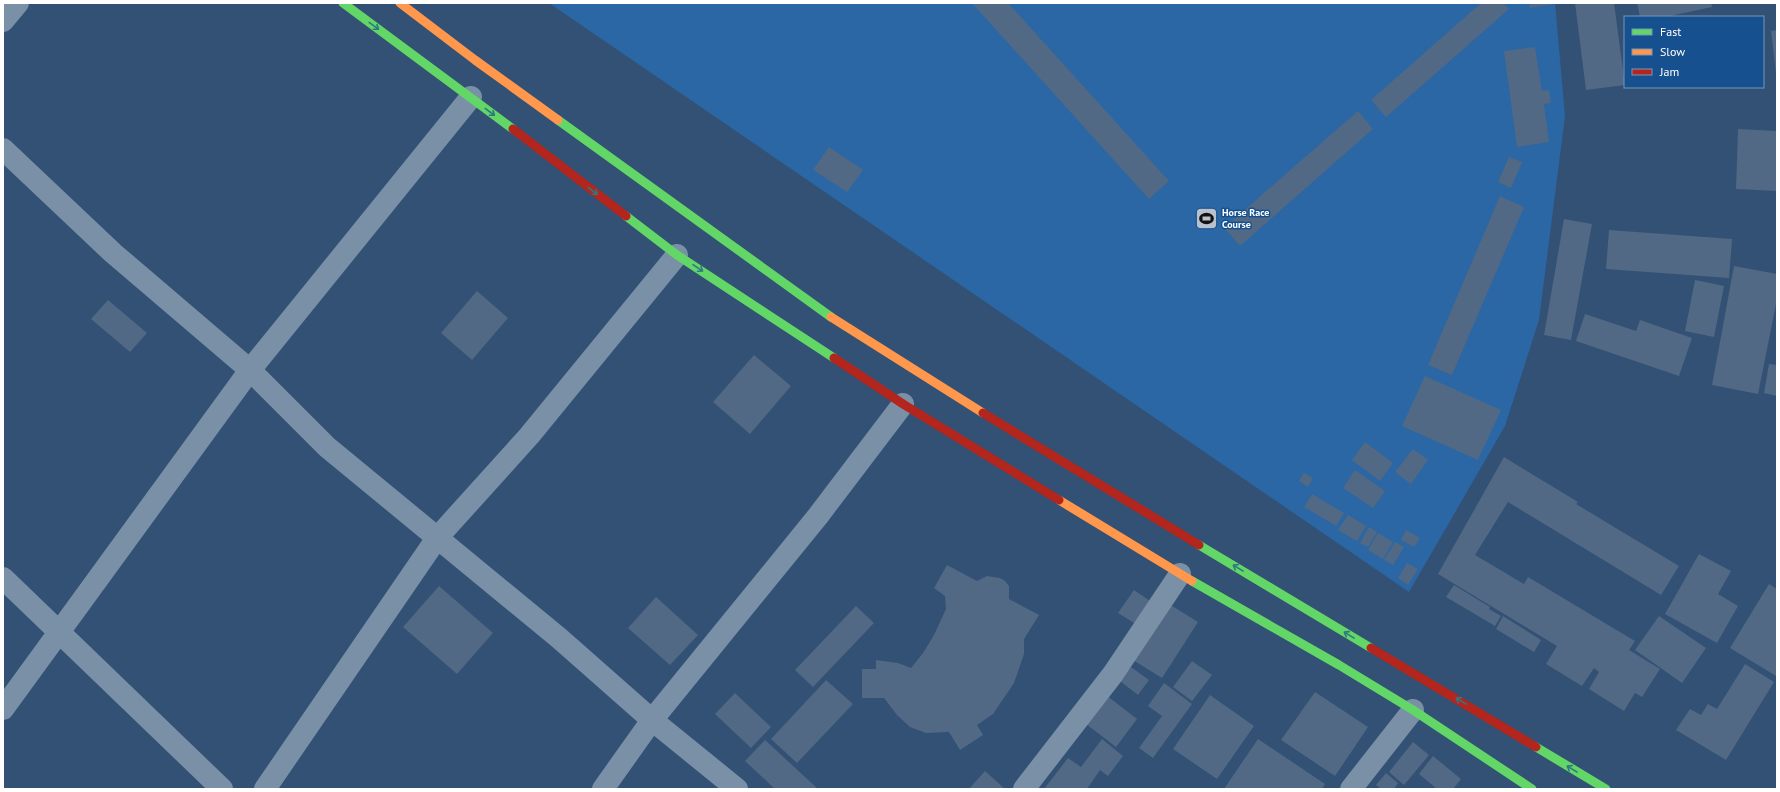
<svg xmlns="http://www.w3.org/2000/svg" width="1780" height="792" viewBox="0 0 1780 792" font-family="'PT Sans',sans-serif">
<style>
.green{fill:#2b67a5}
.building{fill:#516984}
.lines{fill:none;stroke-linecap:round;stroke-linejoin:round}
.street{stroke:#7990a7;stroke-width:22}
.fast{stroke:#63d668;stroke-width:9}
.slow{stroke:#ff974d;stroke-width:9}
.jam{stroke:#b3261e;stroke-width:9}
.oneway{stroke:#2e7883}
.labels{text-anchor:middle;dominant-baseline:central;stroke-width:3;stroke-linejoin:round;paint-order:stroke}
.poi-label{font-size:10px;font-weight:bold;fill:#fff;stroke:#17508f;text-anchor:start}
</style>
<rect width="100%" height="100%" fill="#325174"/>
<path class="green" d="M549,3H1555L1565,116L1539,320L1505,426L1409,592Z"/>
<path class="building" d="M972,3H1008L1169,181L1149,199Z
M1481,3H1504L1509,9L1386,117L1371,100Z
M1529,3H1554V4L1530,8Z
M1575,3H1614L1625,85L1586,90Z
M1637,3H1711L1712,7L1665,17H1640Z
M1777,30V72L1776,73L1771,31Z
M1535,47L1542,91L1549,90L1551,103L1544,104L1549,142L1517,147L1504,51Z
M1358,111L1373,129L1240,246L1224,228Z
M1738,129L1777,131V191L1736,189Z
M829,147L863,170L847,192L813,170Z
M1509,157L1522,162L1511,188L1498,182Z
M1500,196L1524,207L1452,375L1428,365Z
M1564,219L1592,224L1571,340L1544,335Z
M1609,230L1732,239L1729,278L1606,269Z
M1734,266L1777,274V299L1758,394L1712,385Z
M1695,280L1724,286L1714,337L1685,331Z
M477,291L508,318L472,360L441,333Z
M108,300L147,333L130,352L91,319Z
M1585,314L1636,331L1640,320L1692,338L1679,376L1576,341Z
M754,355L791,386L750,434L713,402Z
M1769,364L1777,365V396L1764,393Z
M1425,376L1501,410L1478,460L1402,426Z
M1365,442L1393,463L1380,481L1352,460Z
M1413,449L1428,460L1411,484L1395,472Z
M1504,457L1578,502L1576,504L1679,566L1661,595L1508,502L1475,555L1524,584L1528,577L1635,641L1629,650L1660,669L1642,697L1635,693L1624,711L1589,689L1599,672L1594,668L1582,686L1546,664L1557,646L1438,574Z
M1355,470L1385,491L1373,508L1343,488Z
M1304,473L1313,478L1308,487L1299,481Z
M1312,494L1344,513L1336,526L1304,507Z
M1348,515L1366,526L1357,541L1338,530Z
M1369,527L1377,532L1368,547L1360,543Z
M1406,530L1420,538L1414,547L1401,540Z
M1378,533L1393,542L1383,559L1368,550Z
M1395,542L1404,547L1393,565L1384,560Z
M1699,554L1731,571L1718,594L1738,606L1717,643L1665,614Z
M1407,563L1418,569L1408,585L1398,578Z
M947,565L977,581L987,576L1000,578L1005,581L1009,586V599L1039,615L1024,639V654L1014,683L993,714L977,725L983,735L960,750L949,732L926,733L910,727L897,715L884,698H862V669H876V660L898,663L911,668L923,653L934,635L946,609L945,596L934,588Z
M1769,584L1777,589V674L1776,676L1730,648Z
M1454,585L1490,607L1489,609L1501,616L1495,626L1446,597Z
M439,586L493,633L457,674L403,627Z
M1134,590L1153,603L1139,626L1118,613Z
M656,597L698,635L670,665L628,628Z
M1169,604L1198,622L1162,678L1133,660Z
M856,606L874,623L813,687L795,670Z
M1503,616L1541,640L1534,652L1496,629Z
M1659,616L1706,648L1682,683L1635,650Z
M1192,661L1212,675L1192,701L1173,687Z
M1745,664L1774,682L1726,760L1676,730L1690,709L1701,715L1708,704L1717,709Z
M1131,667L1149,680L1138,695L1120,681Z
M826,680L853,704L797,763L771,739Z
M1164,683L1192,704L1153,758L1139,748L1162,716L1148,706Z
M1315,692L1368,727L1335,776L1281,740Z
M735,693L771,727L751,748L715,714Z
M1106,695L1137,719L1116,747L1086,724Z
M1210,695L1254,726L1217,779L1173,749Z
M1102,739L1123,756L1108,776L1100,770L1087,789H1044L1068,758L1081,767Z
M1258,739L1325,784L1322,789H1224Z
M765,740L818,789H775L745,761Z
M1413,742L1429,755L1404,785L1389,772Z
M1433,756L1461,779L1453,789H1437L1419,774Z
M985,771L1005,789H969Z
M1386,773L1398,783L1394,789H1381L1376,785Z"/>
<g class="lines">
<path class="street" d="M3,21L18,3
M3,149L113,253L250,370L327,447L559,638L652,720L737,789
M3,578L222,789
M3,709L250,370L471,97
M265,789L437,538L529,436L677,255
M603,789L652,720L818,516L903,404
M1024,789L1113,674L1180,574
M1351,789L1413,710"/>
<path class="fast" d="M343,3L513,129
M558,120L831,317
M626,216L677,255L834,358
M1199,545L1371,648
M1192,581L1339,665L1413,710L1532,789
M1536,747L1606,789"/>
<path class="slow" d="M400,3L475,60L558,120
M831,317L983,413
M1059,500L1192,581"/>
<path class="jam" d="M513,129L626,216
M834,358L903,404L1059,500
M983,413L1199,545
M1371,648L1536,747"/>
</g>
<defs><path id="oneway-shaft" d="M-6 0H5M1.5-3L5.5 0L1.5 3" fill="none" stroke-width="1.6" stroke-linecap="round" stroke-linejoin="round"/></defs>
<g class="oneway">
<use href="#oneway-shaft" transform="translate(374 26) rotate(36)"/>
<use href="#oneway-shaft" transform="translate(490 112) rotate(37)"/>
<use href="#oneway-shaft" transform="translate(593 191) rotate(37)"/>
<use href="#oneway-shaft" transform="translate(698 268) rotate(34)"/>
<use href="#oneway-shaft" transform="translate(1238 568) rotate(-149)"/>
<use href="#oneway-shaft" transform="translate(1349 635) rotate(-149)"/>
<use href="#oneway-shaft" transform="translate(1461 701) rotate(-149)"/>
<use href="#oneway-shaft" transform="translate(1572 769) rotate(-149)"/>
</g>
<defs>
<symbol id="stadium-square" viewBox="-11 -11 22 22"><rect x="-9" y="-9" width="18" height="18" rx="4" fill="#b7c2ce" stroke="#17508f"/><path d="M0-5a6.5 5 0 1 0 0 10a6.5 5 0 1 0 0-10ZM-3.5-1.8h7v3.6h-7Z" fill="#111"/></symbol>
</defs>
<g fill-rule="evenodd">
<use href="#stadium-square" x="1194" y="206" width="25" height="25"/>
</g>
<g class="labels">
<g class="poi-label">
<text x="1222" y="212">Horse Race<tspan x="1222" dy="12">Course</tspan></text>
</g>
</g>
<rect width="1780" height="792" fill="none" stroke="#ffffff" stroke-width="8"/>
<rect x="1624" y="16" width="140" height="72" fill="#17508f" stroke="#7496bc"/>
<rect x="1632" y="29" width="20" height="6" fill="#63d668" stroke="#7496bc"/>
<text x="1660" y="36" font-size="12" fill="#ffffff">Fast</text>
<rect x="1632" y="49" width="20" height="6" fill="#ff974d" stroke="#7496bc"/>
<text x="1660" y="56" font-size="12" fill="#ffffff">Slow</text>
<rect x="1632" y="69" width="20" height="6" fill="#b3261e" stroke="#7496bc"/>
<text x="1660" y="76" font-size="12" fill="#ffffff">Jam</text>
</svg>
